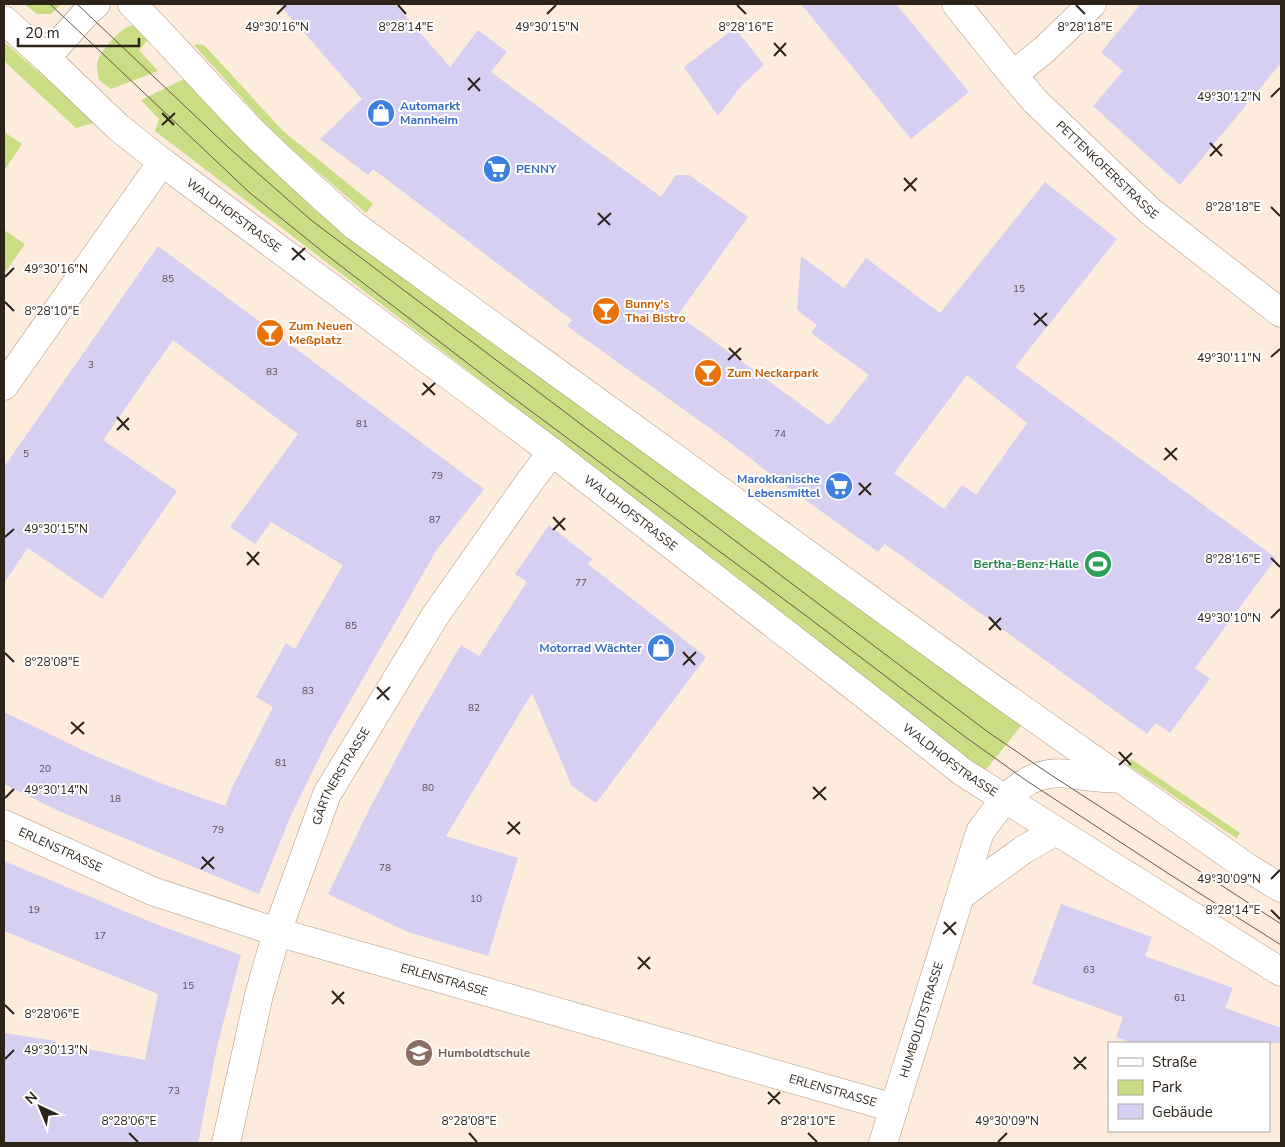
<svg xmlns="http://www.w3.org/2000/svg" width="1285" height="1147" viewBox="0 0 1285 1147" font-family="'Nunito Sans',sans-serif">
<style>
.green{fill:#cadc84}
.building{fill:#d6cff1;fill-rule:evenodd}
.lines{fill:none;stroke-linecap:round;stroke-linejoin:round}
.minor-casing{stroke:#b2967e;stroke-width:29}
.minor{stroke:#fff;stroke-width:28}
.tram{stroke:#65584c;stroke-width:1}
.ticks{fill:none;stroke:#2e2319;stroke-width:2}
.labels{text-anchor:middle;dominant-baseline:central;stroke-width:4;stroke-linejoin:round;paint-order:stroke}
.number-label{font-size:10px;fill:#584e4f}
.shop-label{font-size:12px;font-weight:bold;fill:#366cbe;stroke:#fff;text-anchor:start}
.street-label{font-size:12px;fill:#2e2319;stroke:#fff}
.food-label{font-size:12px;font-weight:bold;fill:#c56008;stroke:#fff;text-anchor:start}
.leisure-label{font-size:12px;font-weight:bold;fill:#27864d;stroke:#fff;text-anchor:end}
.education-label{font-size:12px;font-weight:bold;fill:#785e54;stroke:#fff;text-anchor:start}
.ticks-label{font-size:12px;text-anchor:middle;fill:#2e2319;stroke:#fff;stroke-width:4;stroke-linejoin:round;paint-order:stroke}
</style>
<rect width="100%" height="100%" fill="#fdebdb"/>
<path class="green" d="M24,4H61L51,14H37Z
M133,25L149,39L139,50L158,71L111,89L99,80C99,76 96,69 97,64C99,52 121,27 133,25Z
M4,42L96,122L76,128L4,61Z
M199,44L205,46L283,131L373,204L366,213L277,137L194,45Z
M184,79L316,211L489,341L844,596L1025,721L985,771L956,751L467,370L155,131L159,119L141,100Z
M4,132L22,144L4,171Z
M4,230L25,244L4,274Z
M1131,759L1240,833L1236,838L1128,765Z"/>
<path class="building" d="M279,4H395L450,67L478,30L507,52L491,72L661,197L676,175H689L748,217L678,315L829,425L869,375L811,333L817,325L797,310L801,256L844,288L866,258L940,313L1045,182L1117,239L1015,367L1276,558L1195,668L1210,679L1170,733L1156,723L1147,734L885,544L878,552L790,489L725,439L567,326L572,320L373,169L368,175L320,139L362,99ZM967,375L1027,423L976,495L962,485L944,509L894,473Z
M801,4H896L969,92L911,139Z
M1141,4H1281V63L1180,185L1093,106L1123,71L1101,52Z
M735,28L764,65L742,85L718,116L684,67Z
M158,246L484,489L436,551L329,738L292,813L259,894L61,812L4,784V712L93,755L168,786L225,806L232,788L273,707L256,697L286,643L295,649L343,565L271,522L255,544L230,527L298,434L173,340L103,440L177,491L102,599L28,548L4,583V467Z
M549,525L592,559L588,564L706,657L596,803L572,786L532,693L446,836L518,858L488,956L408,932L328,894L370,808L414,725L461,645L479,656L527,582L515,574Z
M4,861L153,923L241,955L217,1047L198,1143H4V1033L56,1041V1043L145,1060L158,994L4,931Z
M1061,904L1152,937L1145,956L1233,988L1225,1008L1281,1028V1043H1133L1116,1037L1123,1017L1032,984Z"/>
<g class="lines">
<defs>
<g id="minor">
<path d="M132,4C174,46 213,92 256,135C288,166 321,196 355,226L992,688L1248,868L1281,888"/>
<path id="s1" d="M956,4L1013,75L1035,101L1150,211L1281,313"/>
<path id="s2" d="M4,20L46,58L118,127L162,162L552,452L847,681L964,773L1281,972"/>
<path d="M46,58L86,13L96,4"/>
<path d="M1013,75L1045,49L1092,4"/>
<path d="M4,386L162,162"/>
<path id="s3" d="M4,824L152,891L277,932L894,1108"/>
<path d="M960,896L1023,850L1056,831"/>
<path id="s4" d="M226,1143L259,995L277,932L327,794L435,616L530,481L552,452"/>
<path id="s5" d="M883,1143L980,832C1003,801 1024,768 1069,774C1086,776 1103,780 1120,778"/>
</g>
</defs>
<use href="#minor" class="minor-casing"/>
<use href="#minor" class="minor"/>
<path class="tram" d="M50,4L250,193L328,256L496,385L809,618L964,736L1027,781L1166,872L1281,945
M77,4L228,147L311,220L988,732L1048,773L1281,924"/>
</g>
<path class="ticks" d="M398,5L406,14M737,5L746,14M1076,5L1085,14M277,14L286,5M547,14L556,5M774,43L786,56M774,56L786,43M468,78L480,91M468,90L480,78M1271,97L1280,88M162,113L174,125M162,125L175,113M1210,143L1222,156M1210,156L1222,144M904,178L916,191M904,191L917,178M1271,207L1280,216M598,213L610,225M598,225L611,213M292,248L305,260M292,260L305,248M5,277L14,268M5,302L14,311M1034,313L1047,326M1034,325L1047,313M729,348L741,360M1271,357L1280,349M728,360L741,348M423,383L435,395M422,395L435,383M117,417L129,430M117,430L129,418M1165,448L1177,460M1164,460L1177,448M859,483L871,495M859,495L871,483M553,517L565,530M553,530L565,518M5,537L14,529M247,552L259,565M1271,558L1280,567M247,565L259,552M989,617L1001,630M1271,618L1280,609M989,630L1001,618M683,652L695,665M5,653L14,662M683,665L696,652M377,687L389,700M377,699L390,687M71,722L84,734M71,734L84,722M1119,752L1131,765M1119,765L1132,753M813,787L826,800M5,798L14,789M813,799L826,787M508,822L520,834M507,834L520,822M202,857L214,869M201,869L214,857M1271,879L1280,870M1271,910L1280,919M944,922L956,935M943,934L956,922M638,957L650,969M638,969L650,957M332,991L344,1004M332,1004L344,992M5,1005L14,1014M1074,1057L1086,1069M5,1059L14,1050M1074,1069L1086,1057M768,1092L780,1104M768,1104L780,1092M129,1133L138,1142M469,1133L477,1142M808,1133L817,1142M998,1142L1007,1133"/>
<defs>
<symbol id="shop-disc" viewBox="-11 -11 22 22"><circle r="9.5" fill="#3f7fe0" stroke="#fff"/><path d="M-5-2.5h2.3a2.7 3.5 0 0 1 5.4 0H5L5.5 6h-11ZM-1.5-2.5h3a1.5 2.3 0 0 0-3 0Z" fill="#fff"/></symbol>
<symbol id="supermarket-disc" viewBox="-11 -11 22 22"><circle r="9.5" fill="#3f7fe0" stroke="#fff"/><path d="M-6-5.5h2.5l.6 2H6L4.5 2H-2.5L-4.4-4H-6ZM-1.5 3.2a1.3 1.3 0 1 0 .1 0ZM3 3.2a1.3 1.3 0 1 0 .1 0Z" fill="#fff"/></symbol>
<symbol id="bar-disc" viewBox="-11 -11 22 22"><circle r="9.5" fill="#e8710a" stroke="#fff"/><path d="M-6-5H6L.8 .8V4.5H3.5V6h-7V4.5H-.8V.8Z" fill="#fff"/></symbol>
<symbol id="stadium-disc" viewBox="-11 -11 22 22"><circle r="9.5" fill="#2e9e5b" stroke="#fff"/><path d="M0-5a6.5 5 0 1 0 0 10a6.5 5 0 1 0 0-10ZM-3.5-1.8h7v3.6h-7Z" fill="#fff"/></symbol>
<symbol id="school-disc" viewBox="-11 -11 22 22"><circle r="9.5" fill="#8d6e63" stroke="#fff"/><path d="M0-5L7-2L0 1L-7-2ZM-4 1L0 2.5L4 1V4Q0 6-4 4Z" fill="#fff"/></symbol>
</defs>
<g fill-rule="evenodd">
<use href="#shop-disc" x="365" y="97" width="32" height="32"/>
<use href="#supermarket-disc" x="481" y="153" width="32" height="32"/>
<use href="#bar-disc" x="590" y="295" width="32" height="32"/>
<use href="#bar-disc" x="254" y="317" width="32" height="32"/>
<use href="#bar-disc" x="692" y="357" width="32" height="32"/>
<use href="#supermarket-disc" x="823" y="470" width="32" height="32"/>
<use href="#stadium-disc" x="1082" y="548" width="32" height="32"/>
<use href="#shop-disc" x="645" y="632" width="32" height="32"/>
<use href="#school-disc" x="403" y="1037" width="32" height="32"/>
</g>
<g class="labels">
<g class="number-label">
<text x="168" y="279">85</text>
<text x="1019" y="289">15</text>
<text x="91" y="365">3</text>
<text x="272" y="372">83</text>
<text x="362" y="424">81</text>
<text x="780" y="434">74</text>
<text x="26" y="454">5</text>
<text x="437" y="476">79</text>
<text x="435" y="520">87</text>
<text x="581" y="583">77</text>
<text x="351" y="626">85</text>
<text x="308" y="691">83</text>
<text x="474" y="708">82</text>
<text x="281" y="763">81</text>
<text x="45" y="769">20</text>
<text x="428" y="788">80</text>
<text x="115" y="799">18</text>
<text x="218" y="830">79</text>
<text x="385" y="868">78</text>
<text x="476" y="899">10</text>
<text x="34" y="910">19</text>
<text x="100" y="936">17</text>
<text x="1089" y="970">63</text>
<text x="188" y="986">15</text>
<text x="1180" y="998">61</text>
<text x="174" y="1091">73</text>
</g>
<g class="shop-label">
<text x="400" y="106">Automarkt<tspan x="400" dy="14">Mannheim</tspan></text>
<text x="516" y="169">PENNY</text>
<text x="820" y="479" text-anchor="end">Marokkanische<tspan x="820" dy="14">Lebensmittel</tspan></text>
<text x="642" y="648" text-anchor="end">Motorrad Wächter</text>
</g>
<g class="street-label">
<text stroke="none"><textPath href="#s1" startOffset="225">PETTENKOFERSTRASSE</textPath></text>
<text stroke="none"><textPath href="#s2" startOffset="302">WALDHOFSTRASSE</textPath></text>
<text stroke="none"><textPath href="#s2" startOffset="798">WALDHOFSTRASSE</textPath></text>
<text stroke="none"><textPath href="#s2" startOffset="1202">WALDHOFSTRASSE</textPath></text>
<text stroke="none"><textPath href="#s4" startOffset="386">GÄRTNERSTRASSE</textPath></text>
<text stroke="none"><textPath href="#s3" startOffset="62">ERLENSTRASSE</textPath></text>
<text stroke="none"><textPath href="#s3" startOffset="468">ERLENSTRASSE</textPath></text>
<text stroke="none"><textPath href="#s5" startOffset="129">HUMBOLDTSTRASSE</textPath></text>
<text stroke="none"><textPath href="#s3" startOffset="872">ERLENSTRASSE</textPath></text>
</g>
<g class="food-label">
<text x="625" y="304">Bunny's<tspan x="625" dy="14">Thai Bistro</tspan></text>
<text x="289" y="326">Zum Neuen<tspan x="289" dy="14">Meßplatz</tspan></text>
<text x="727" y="373">Zum Neckarpark</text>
</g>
<g class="leisure-label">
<text x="1079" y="564">Bertha-Benz-Halle</text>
</g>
<g class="education-label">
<text x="438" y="1053">Humboldtschule</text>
</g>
</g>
<g class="ticks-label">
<text x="277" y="31">49°30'16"N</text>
<text x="547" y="31">49°30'15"N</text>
<text x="406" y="31">8°28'14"E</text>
<text x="746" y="31">8°28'16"E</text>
<text x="1085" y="31">8°28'18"E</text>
<text x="1229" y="101">49°30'12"N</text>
<text x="1233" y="211">8°28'18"E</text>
<text x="56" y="273">49°30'16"N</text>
<text x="52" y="315">8°28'10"E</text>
<text x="1229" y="362">49°30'11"N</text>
<text x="56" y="533">49°30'15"N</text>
<text x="1233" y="563">8°28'16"E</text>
<text x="1229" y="622">49°30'10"N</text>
<text x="52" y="666">8°28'08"E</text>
<text x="56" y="794">49°30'14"N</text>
<text x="1229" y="883">49°30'09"N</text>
<text x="1233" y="914">8°28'14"E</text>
<text x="52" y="1018">8°28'06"E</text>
<text x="56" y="1054">49°30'13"N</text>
<text x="129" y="1125">8°28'06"E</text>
<text x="469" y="1125">8°28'08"E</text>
<text x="808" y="1125">8°28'10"E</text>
<text x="1007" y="1125">49°30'09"N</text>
</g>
<rect width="1285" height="1147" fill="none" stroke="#2e2319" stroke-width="10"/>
<rect x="1108" y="1042" width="162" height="90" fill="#ffffff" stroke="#aba7a3"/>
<rect x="1118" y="1058" width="25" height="8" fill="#ffffff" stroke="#aba7a3"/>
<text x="1152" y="1067" font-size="15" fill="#2e2319">Straße</text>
<rect x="1118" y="1080" width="25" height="15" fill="#cadc84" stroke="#aba7a3"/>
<text x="1152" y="1092" font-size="15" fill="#2e2319">Park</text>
<rect x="1118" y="1104" width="25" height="15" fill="#d6cff1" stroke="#aba7a3"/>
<text x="1152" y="1117" font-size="15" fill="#2e2319">Gebäude</text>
<g transform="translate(40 1107) rotate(316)" stroke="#ffffff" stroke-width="4" paint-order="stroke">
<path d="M0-4L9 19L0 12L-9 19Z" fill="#2e2319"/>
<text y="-8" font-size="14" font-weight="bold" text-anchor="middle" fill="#2e2319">N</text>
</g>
<path d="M18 38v8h121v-8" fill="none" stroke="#2e2319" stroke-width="2.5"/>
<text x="25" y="38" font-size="15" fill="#2e2319" stroke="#ffffff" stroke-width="4" paint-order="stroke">20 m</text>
</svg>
